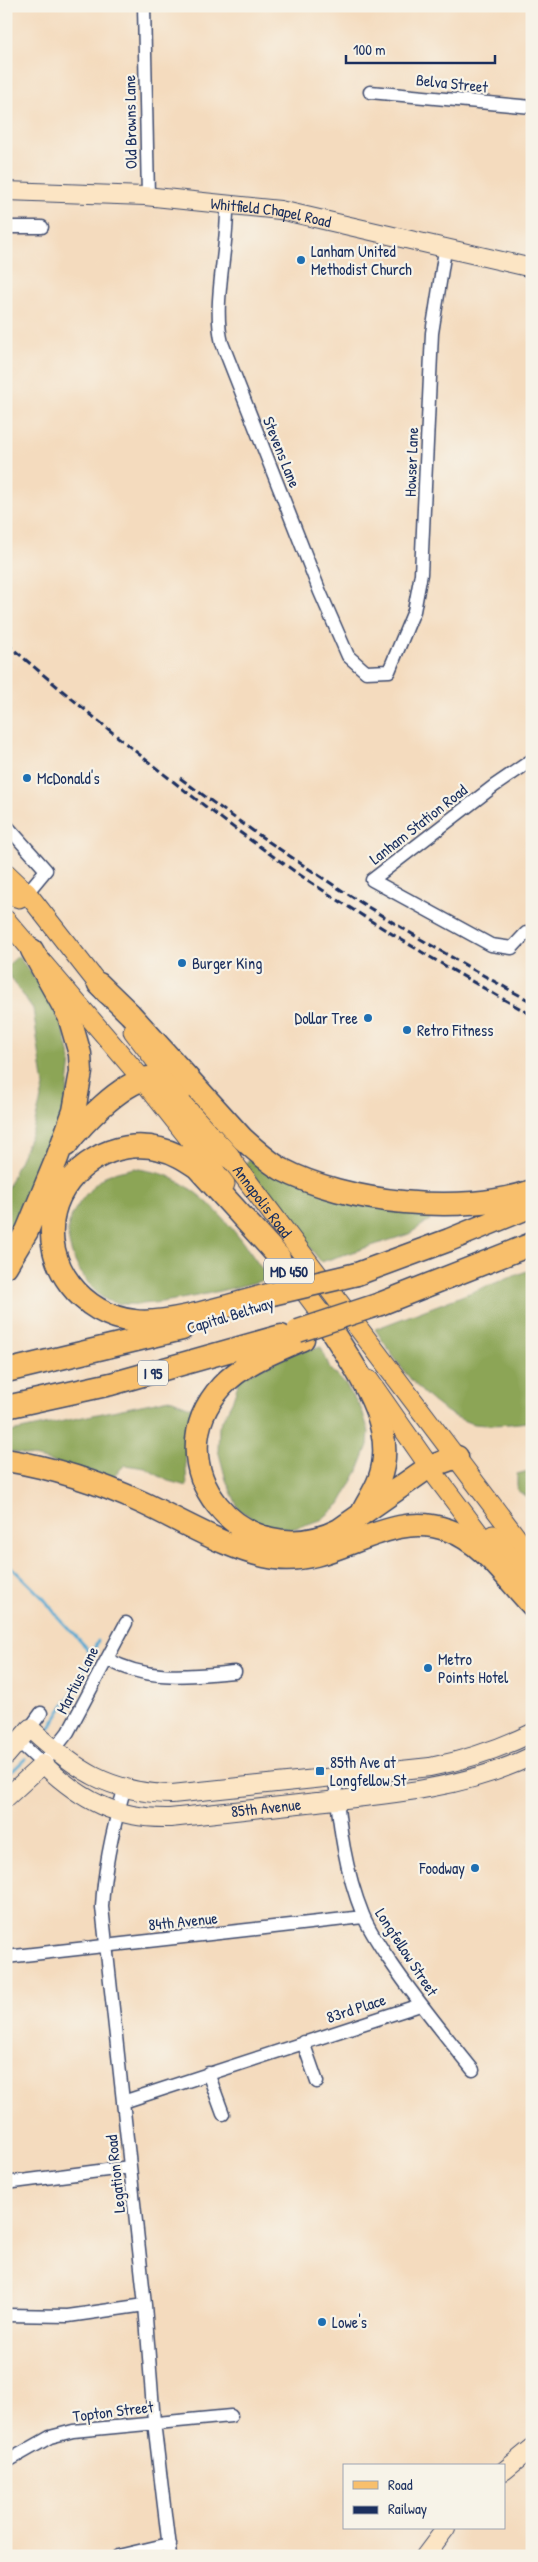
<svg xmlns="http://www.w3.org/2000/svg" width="538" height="2562" viewBox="0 0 538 2562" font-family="'Patrick Hand',sans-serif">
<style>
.forest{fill:#8ca557;stroke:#546a5a}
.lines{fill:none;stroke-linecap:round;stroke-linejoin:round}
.stream{stroke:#57a9d2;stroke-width:3}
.street-casing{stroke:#3c496c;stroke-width:15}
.secondary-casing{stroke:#3c496c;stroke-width:20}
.primary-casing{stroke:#3c496c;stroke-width:21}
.highway-casing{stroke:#3c496c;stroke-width:25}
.street{stroke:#fff;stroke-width:12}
.secondary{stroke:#fce5c4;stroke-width:18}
.primary{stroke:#f8bf6c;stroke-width:19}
.highway{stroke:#f8bf6c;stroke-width:22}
.rail{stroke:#1b2f5e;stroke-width:3;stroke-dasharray:8 4;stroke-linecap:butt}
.highway-bridge-casing{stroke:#3c496c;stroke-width:25;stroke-linecap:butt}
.highway-bridge{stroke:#f8bf6c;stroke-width:22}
.poi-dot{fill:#1f6fb2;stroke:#f7f3e8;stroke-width:2}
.labels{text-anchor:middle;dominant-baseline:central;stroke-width:4.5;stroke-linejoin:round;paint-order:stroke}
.shield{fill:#f7f3e8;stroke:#5d6a87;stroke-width:1}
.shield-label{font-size:15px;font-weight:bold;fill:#1b2f5e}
.street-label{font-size:16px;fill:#1b2f5e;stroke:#f7f3e8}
.poi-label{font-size:16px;fill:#1b2f5e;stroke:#f7f3e8;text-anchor:start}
</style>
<rect width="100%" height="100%" fill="#f7f3e8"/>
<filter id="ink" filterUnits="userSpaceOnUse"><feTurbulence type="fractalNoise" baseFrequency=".02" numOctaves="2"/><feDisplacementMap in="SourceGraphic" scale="10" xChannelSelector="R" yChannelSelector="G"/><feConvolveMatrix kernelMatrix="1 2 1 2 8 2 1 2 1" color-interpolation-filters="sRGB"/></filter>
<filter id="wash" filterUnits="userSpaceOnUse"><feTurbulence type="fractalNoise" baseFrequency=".0096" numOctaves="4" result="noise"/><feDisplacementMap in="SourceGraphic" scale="20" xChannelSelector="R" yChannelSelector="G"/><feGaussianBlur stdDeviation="1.12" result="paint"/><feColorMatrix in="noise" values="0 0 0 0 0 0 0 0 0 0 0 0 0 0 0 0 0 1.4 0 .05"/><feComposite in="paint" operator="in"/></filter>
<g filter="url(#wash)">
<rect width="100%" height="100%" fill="#f4dbbe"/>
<path class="forest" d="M18,956L45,992L63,1028L71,1060L67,1096L52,1143L20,1222L6,1246V1191L33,1130L44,1087L33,1009L6,971V967Z
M251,1157L427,1211L430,1220L409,1234L321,1262L245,1164Z
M135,1168C146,1171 162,1172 172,1178C215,1199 242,1241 269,1279C233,1288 150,1310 115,1303C101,1300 95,1291 86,1280C75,1266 63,1238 70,1220C74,1207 94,1183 105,1176C114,1172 126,1170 135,1168Z
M532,1269V1421C518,1424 483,1427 470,1423C425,1407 400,1367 375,1329Z
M321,1347L330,1368L345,1384L362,1410L369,1432L368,1445L358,1471L340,1504L321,1520L292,1529L263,1524L239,1510L226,1480L218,1450L219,1426L232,1402L240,1378L296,1352Z
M170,1399L193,1408L185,1453L187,1486L168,1481L145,1468L125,1465L112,1477L6,1450V1433Z
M532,1470V1501L517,1490V1474Z"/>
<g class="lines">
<path class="stream" d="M6,1562L44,1599L58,1617L85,1646L91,1657
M49,1729L80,1680L98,1641
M6,1777L25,1759"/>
</g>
</g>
<g filter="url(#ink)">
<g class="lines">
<defs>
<path id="street" d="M144,6L148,196
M370,92L532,107
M227,205C228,250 212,303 222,343L320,592L348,656L366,672L389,671L414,611L421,574L432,333L445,250
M6,227H42
M6,825L46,870L27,893
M526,933L512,948L491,945L372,880L494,786L532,760
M107,1659C148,1682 190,1676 235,1672
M30,1728L41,1713
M19,1742L43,1764L68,1732L126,1623
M335,1778C339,1825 345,1871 363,1915C370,1932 382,1949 392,1964C417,2001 445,2035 473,2070
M124,1790C113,1828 104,1867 102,1907L145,2305L154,2422L170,2556
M6,1957L363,1917
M303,2042L317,2082
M208,2073L223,2114
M123,2102L420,2005
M6,2183L130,2167
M6,2315L68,2316L145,2305
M6,2462L50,2437L73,2431L231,2416
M118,2556L169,2544"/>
<g id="secondary">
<path id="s1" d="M6,191L145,196L280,210L532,268"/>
<path d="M6,1756L30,1728C76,1770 109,1793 172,1794L430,1767C466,1760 499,1749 532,1733"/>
<path id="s2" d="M6,1798L43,1764C82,1801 116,1819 170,1818C219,1813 268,1807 317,1802C389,1795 466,1788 532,1756"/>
<path d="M504,2471L532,2448"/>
<path d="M425,2556L446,2528"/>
</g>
<g id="primary">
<path d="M6,873L27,893L106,994"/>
<path d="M6,894L19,898L27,893"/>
<path d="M6,920L142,1079L225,1184"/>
<path d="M133,1031L181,1094"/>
<path id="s3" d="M221,1146L532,1558"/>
<path d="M271,1247L331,1327"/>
<path d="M369,1380L438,1479L496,1556"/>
<path d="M493,1535L532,1585"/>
</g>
<path id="highway" d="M99,984L130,1014L242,1138C254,1149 267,1161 281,1169C345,1203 463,1216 532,1191
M66,1145C83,1123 120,1084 148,1078L163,1085L229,1157
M6,1266L27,1231L57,1158L74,1111L81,1072L80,1054L69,1016L32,950
M357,1274L449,1240L532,1206
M272,1294C237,1303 167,1326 134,1321C82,1315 42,1265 54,1212C65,1167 115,1137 160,1149C174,1152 185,1159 197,1167L279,1257
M380,1304L532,1244
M322,1315C350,1363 401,1422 379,1480C375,1491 368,1501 363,1511
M303,1339C276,1351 243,1363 222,1386C151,1464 242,1578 339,1530L429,1467L457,1457
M6,1371L182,1329
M6,1407L111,1384L281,1336
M6,1460C54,1468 100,1483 143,1503C182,1521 234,1553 276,1558C336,1566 387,1508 448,1530C483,1542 507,1579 532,1605"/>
</defs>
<use href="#street" class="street-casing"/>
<use href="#secondary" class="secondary-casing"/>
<use href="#primary" class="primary-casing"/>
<use href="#highway" class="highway-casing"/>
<use href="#street" class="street"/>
<use href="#secondary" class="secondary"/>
<use href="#primary" class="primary"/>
<use href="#highway" class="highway"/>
<path class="rail" d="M6,643C107,729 208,814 318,887C388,933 459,975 532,1015
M180,778C292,862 409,936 532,1002"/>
<defs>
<path id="highway-bridge" d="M272,1294L357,1274
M298,1331L380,1304"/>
</defs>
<use href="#highway-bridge" class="highway-bridge-casing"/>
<use href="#highway-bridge" class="highway-bridge"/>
</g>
</g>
<g class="poi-dot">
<circle cx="301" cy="260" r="5"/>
<circle cx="27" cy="778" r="5"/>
<circle cx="182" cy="963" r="5"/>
<circle cx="368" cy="1018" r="5"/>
<circle cx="407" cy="1030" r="5"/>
<circle cx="428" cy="1668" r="5"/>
<rect x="315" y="1766" width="10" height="10" rx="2.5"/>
<circle cx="475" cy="1868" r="5"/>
<circle cx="322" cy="2322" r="5"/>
</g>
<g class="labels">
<g class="shield">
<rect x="264" y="1258.5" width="50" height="25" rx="4"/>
<rect x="138" y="1360.5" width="30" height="25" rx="4"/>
</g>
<g class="shield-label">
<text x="289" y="1271">MD 450</text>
<text x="153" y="1373">I 95</text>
</g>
<g class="street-label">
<text transform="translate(452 83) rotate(6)">Belva Street</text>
<text transform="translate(130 122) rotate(-91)">Old Browns Lane</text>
<text stroke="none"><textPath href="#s1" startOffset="266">Whitfield Chapel Road</textPath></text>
<text transform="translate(282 452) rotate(68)">Stevens Lane</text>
<text transform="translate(411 462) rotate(-88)">Howser Lane</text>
<text transform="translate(418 824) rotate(-38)">Lanham Station Road</text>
<text stroke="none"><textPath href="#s3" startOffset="69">Annapolis Road</textPath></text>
<text transform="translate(230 1315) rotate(-17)">Capital Beltway</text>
<text transform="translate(77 1680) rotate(-63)">Martius Lane</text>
<text stroke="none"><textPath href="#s2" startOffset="289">85th Avenue</textPath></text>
<text transform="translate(183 1921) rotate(-6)">84th Avenue</text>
<text transform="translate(407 1952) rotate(57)">Longfellow Street</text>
<text transform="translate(356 2008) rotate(-18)">83rd Place</text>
<text transform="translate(115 2174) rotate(-96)">Legation Road</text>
<text transform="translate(113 2411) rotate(-7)">Topton Street</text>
</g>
<g class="poi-label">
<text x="311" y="251">Lanham United<tspan x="311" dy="18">Methodist Church</tspan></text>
<text x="37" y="778">McDonald's</text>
<text x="192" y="963">Burger King</text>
<text x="358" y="1018" text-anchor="end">Dollar Tree</text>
<text x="417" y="1030">Retro Fitness</text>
<text x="438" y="1659">Metro<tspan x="438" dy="18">Points Hotel</tspan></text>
<text x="330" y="1762">85th Ave at<tspan x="330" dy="18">Longfellow St</tspan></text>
<text x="465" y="1868" text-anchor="end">Foodway</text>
<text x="332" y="2322">Lowe's</text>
</g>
</g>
<rect width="538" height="2562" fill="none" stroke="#f7f3e8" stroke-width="25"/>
<rect x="343" y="2464" width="162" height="65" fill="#f7f3e8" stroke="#9fa5b1"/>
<rect x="353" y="2481" width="25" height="8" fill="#f8bf6c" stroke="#9fa5b1"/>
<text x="388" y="2490" font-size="15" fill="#1b2f5e">Road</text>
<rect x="353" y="2506" width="25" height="8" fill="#1b2f5e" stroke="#9fa5b1"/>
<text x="388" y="2514" font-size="15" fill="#1b2f5e">Railway</text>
<path d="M346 55v8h149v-8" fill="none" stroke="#1b2f5e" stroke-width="2.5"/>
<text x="353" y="55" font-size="15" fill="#1b2f5e" stroke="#f7f3e8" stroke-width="4" paint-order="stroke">100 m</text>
</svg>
